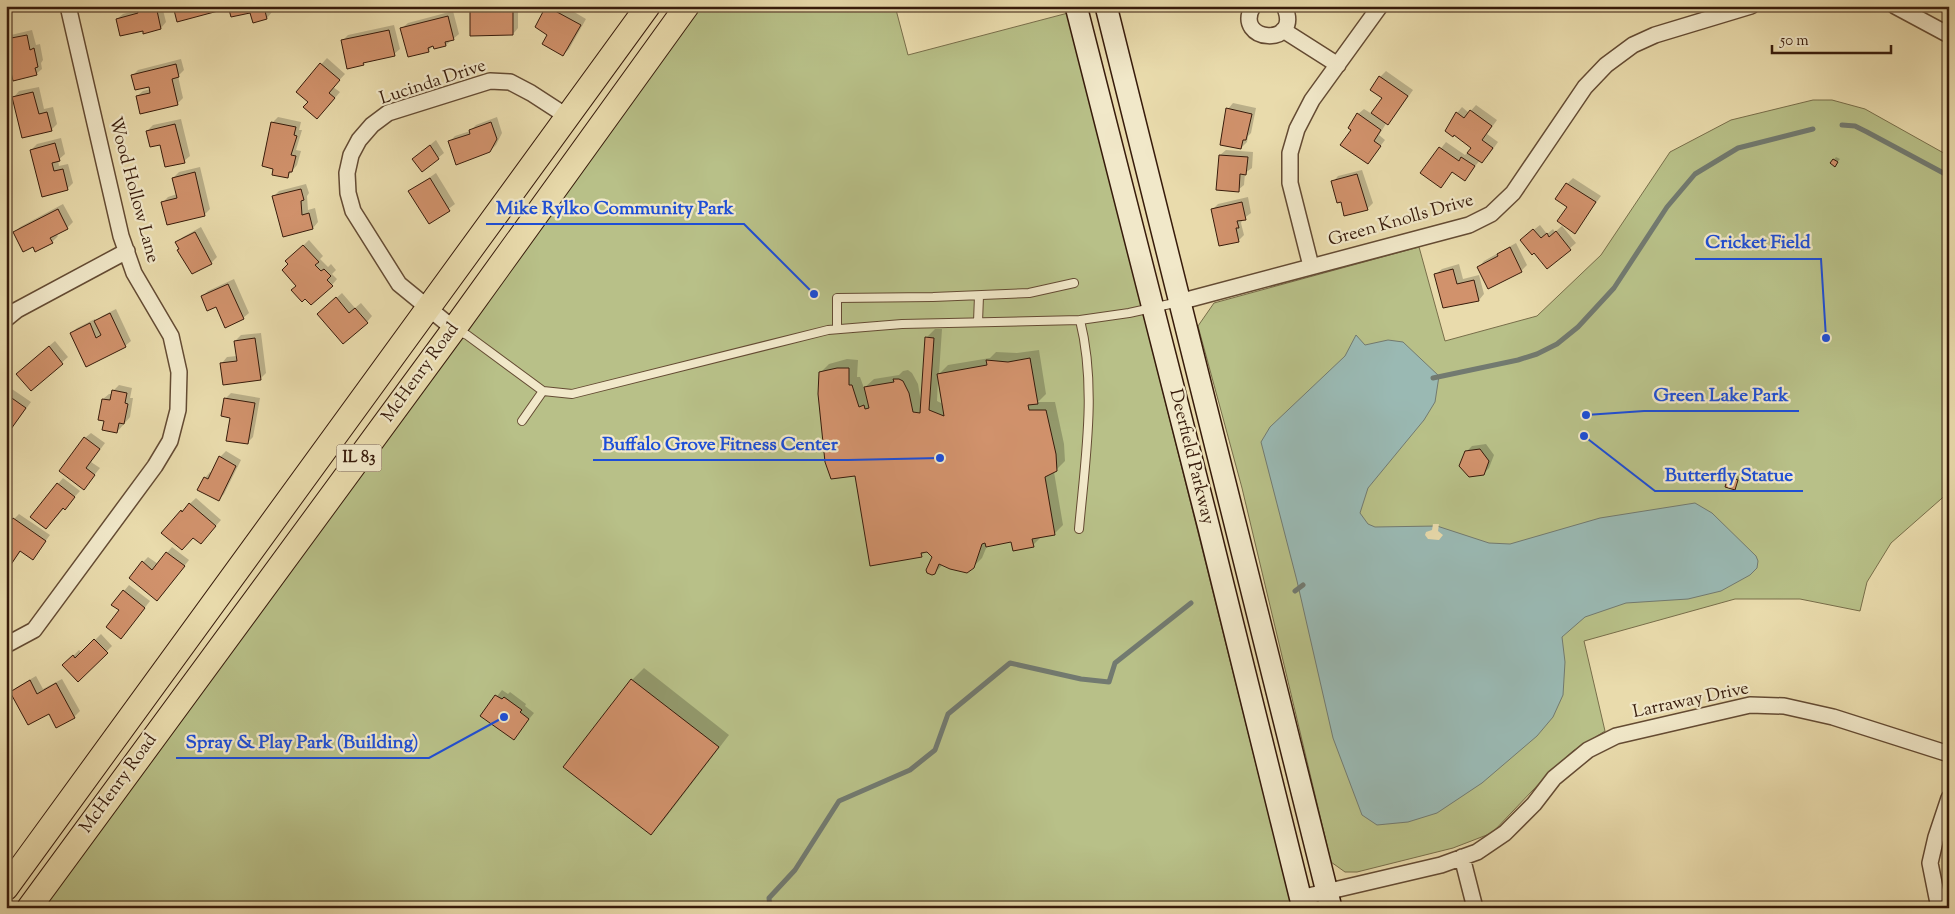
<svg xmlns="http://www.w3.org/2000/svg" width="1955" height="914" viewBox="0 0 1955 914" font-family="'Sorts Mill Goudy',serif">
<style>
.green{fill:#b8c088;stroke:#786e4a}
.water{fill:#9ab9b3;stroke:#727a70}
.pier{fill:#e9dbac}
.shadow{fill:#0003;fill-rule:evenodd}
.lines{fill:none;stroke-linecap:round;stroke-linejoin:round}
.stream{stroke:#727a70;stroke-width:5}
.building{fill:#d1926c;stroke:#371b0b}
.service-casing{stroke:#644b33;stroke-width:10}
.minor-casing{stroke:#644b33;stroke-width:18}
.secondary-casing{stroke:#371b0b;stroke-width:24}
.primary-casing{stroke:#371b0b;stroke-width:26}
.service{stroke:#f1e8c9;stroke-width:8}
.minor{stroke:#f1e8c9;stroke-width:15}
.secondary{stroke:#f1e8c9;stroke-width:21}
.primary{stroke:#e9dbac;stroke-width:24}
.labels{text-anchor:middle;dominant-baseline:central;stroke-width:4.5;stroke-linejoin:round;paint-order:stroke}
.shield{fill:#f1e8c9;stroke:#6f5844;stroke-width:1}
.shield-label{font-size:16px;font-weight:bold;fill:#371b0b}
.street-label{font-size:18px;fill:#371b0b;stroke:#f1e8c9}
.leader{fill:none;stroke:#1d4ed8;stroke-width:2}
.callout-dot{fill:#1d4ed8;stroke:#f1e8c9;stroke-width:2}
.callout-label{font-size:19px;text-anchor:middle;font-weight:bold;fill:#1d4ed8;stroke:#f1e8c9;stroke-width:4.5;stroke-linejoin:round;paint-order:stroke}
</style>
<rect width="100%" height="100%" fill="#e9dbac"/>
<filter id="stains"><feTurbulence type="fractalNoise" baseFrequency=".004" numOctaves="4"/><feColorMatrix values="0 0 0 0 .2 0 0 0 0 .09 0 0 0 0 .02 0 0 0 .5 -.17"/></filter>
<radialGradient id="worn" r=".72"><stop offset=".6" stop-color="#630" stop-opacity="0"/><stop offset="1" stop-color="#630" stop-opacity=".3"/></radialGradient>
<path class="green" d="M698,6H895L908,55L1068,13L1292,908H42Z
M1813,100H1832L1865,109L1949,156V492L1891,543L1867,582L1860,611L1800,599H1735L1584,641L1605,731L1573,751L1553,769L1492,833L1453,848L1357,872H1345L1331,862L1242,488L1198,326L1214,303L1419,247L1445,341L1537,316L1601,255L1670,152L1731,120Z"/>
<path class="water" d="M1356,335L1365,345L1388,340L1403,342L1439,376L1435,402L1424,420L1368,488L1360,513L1368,524L1375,527L1437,526L1489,543L1510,544L1600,518L1695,503L1712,513L1756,556L1758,561L1757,568L1750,575L1721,591L1688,599L1626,603L1585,617L1562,637L1565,662L1563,695L1553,717L1537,736L1482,783L1437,813L1408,822L1377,825L1362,815L1333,738L1297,581L1261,442L1270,427L1345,356Z"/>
<path class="pier" d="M1433,524H1439L1438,531L1443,535L1439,540L1428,539L1425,535L1426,532L1432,530Z"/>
<path class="shadow" d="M137,6H162L166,22L161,28L143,29L117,19L123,14L138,10Z
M230,6H275L271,8L272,12L267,18L251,11Z
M474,6H518V28L513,34L471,9Z
M548,6H564L586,19L569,49L563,55L549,34L536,27Z
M453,11L459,34L453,39L446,45H434L429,50L409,55L402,28L408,23Z
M394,25L400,49L394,54L367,60L363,64L342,41L348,35Z
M32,30L36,45L40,44L43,60L41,63L42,69L36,74L6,39L11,35Z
M327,58L345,74L333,87L340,92L323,112L297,91Z
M181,59L184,70L178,76L183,98L177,104L137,96L143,91L151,89L150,85L133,75L138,70Z
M1386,71L1413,90L1394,117L1387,122L1379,135L1385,140L1368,162L1353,130L1358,114L1364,109L1372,114L1383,98L1380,77Z
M39,87L44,109L53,107L57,124L51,130L14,97L19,91Z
M1233,103L1256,108L1251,133L1248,136L1247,142L1241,148L1228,109Z
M1476,105L1497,120L1487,134L1498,142L1488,156L1482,162L1480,160L1465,179L1453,171L1440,186L1422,173L1446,142L1465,155L1473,147L1457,113L1462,107L1469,113Z
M278,117L301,122L299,130H302L296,150L301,151L297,165L287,177L272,123Z
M497,117L502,133L496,145L490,151L449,142L455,136L470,131L476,125Z
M181,119L190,156L184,161L147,131L153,125Z
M61,138L65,154L58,160L59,166L68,164L73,183L67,189L31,150L37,144Z
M436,140L444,153L438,158L413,159Z
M1226,150L1253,152L1252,168L1245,173L1244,185L1238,190L1220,155Z
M1836,157L1840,159L1835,165L1831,163Z
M200,167L210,209L204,215L163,202L168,197L177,194L173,178L179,172Z
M1362,170L1373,203L1368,208L1345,214L1341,201L1333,182L1338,176Z
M436,173L455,204L430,223L410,191Z
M1573,178L1601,196L1575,232L1569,206L1567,184Z
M306,184L309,193L307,196L308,210L315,208L318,222L313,228L273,197L279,191Z
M1248,197L1251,213L1243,219L1241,223L1244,235L1238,241L1213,209L1218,204Z
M63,204L73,222L67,228L56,234L58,236L52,242L33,245L15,232L20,227Z
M1540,225L1547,234L1553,229L1555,232L1562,226L1576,243L1548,267L1527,235Z
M201,227L217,257L211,263L180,248L177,242L183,237Z
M6,240L10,247L6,251Z
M309,240L323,256L320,259L328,267L331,264L336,270L332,274L337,279L332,285L298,286L287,261Z
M1516,243L1527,265L1521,271L1479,267L1484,261Z
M1459,264L1463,279L1479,275L1484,294L1479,300L1460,305L1436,274L1442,269Z
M234,279L249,313L243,318L217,306L202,296L208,291Z
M342,293L355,308L361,303L372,316L367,322L324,309Z
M116,309L131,341L125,346L71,333L77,328L95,319L96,321L102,316Z
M935,329H942L939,374L948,365L990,358L996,352L1017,353L1039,350L1046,394L1038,402H1055L1064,444L1065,461L1054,472L1063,525L1054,534L1042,536L1033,545L1012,541L987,546L982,558L973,567L943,564L935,573L933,557L928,551L921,555L856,475L820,373L829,364L847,359L858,360L857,377H860L864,388L874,379L899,375L903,371L908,370L912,373L918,384L921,402L926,338ZM938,379L943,404L937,401Z
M261,333L266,373L260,379L222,363L227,357L237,356L235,341L241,335Z
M55,341L68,357L31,390L23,368Z
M119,385L132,388L130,398H133L130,417L117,432L105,420L103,399L109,394H112L113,391Z
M9,387L31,402L6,436V389Z
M231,393L260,398L253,437L247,443L231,417L225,399Z
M91,433L105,443L91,462L100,468L84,488L85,438Z
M1486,444L1494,455L1489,468L1483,474L1466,452L1472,446Z
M226,451L241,460L224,494L219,499L205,478L210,472L212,473L220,457Z
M1732,474L1740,477L1734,489L1729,477Z
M63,478L80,491L46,528L58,484Z
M196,498L221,520L206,537L193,536L182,511Z
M19,514L50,535L32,559L21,551L8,567L14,519Z
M172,547L189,560L163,594L143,562L148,557L158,564Z
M129,585L150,601L126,632L121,610L124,591Z
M101,634L112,646L78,680L64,665L79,650L82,653Z
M644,668L729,735L663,821L651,833L565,766L632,680Z
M36,676L43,689L62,679L80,711L74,717L49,712L11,692L17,687Z
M502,690L508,694L510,692L526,704L525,706L534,713L513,739L482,715Z"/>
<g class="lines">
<path class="stream" d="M1842,125L1855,126L1867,132L1949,176
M1433,378L1518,360L1537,354L1557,344L1578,327L1614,288L1667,207L1695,174L1738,148L1813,129
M1295,591L1303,585
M770,908L769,898L795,870L839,801L910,770L935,750L948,714L1010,663L1081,679L1109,682L1115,663L1191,603"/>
</g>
<path class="building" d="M136,6H156L161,29L143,34V31L120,36L116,19L138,13Z
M173,6H217L218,11L177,22Z
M228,6H273L274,9L265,11L267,19L253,23L250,13L231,17Z
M546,6L581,25L563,56L542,44L547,35L535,27Z
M470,9H513V35L470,36Z
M448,16L454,40L445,42L446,46L434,49L433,46L428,48L429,52L408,57L400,28Z
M389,30L395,56L363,63L364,65L347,69L341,40Z
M27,35L30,50L34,48L38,67L35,68L37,75L13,81L6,50V39Z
M320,63L340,80L329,93L335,98L317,119L303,107L308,102L296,92Z
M176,64L179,77L172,79L178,105L140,114L136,96L150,93L149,87L135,90L131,75Z
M1379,76L1408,96L1388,125L1371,113L1382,98L1370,90Z
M33,92L39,114L47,112L52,131L22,138L12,97Z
M1226,108L1252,114L1246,140H1243L1241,149L1220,145Z
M1470,110L1492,126L1482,140L1493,148L1482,163L1467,153L1471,148L1454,135L1453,137L1445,131L1456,112L1464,118Z
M1357,113L1381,130L1374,141L1381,146L1368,164L1340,145L1351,130L1348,128Z
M271,122L296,127L294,135L297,136L291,155L296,156L292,172H289L288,178L272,175L273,169L262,166Z
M491,122L497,139L490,152L456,165L448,141L470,134L469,130Z
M175,124L185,163L165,167L160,145L150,147L146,131Z
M55,143L60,161L52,163L54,171L63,169L68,190L42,197L30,150Z
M430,145L439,159L422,172L412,159Z
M1439,147L1459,161L1461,157L1475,166L1465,181L1452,172L1441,188L1420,173Z
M1219,155L1248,157L1246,175L1240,174L1239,192L1216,190Z
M1833,159L1838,162L1835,167L1830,163Z
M195,172L205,216L167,225L161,202L177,198L172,178Z
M1357,174L1368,210L1344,216L1341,202L1337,203L1331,181Z
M430,178L450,211L429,224L408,191Z
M1566,183L1596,202L1575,234L1557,221L1567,207L1555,199Z
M301,189L304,200L301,201L302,215L309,213L313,229L283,237L272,196Z
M1242,202L1246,220L1237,221L1239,228H1236L1239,242L1219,246L1211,209Z
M58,209L68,229L50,238L53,243L35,252L33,247L23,252L13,232Z
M1533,229L1541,238L1547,233L1549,237L1556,231L1571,250L1547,269L1534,253L1532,255L1520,240Z
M195,232L212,264L192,274L177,250L179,249L175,242Z
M303,245L319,262L315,265L321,271L324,269L331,276L327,280L333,286L311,305L305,299L302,302L291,290L296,286L282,270L288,264L285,261Z
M1510,247L1522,272L1488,289L1477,267L1498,256L1497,254Z
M1453,269L1457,284L1474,280L1479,301L1443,308L1434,274Z
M228,284L244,319L225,328L216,307L207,311L201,296Z
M336,297L349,313L355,308L368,323L343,344L317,314Z
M110,313L126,347L86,367L70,333L90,323L96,338L101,335L94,321Z
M925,337L934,338L929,410L944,416L937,374L987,365L986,360L1008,362L1030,358L1038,404L1028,405L1029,410H1046L1056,454L1057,471L1045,477L1055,535L1032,539L1034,547L1013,551L1011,542L986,547L985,543L982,544L974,568L967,573L950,569L939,564L935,574L932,575L927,573L926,570L932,557L927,552L921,553L922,557L870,566L855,476L831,479L825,462L818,394L819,372L837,368H849V385H852L859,407L864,405L865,409L869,408L864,387L894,382L893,379H899L903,381L909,393L913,412L920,413Z
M255,338L261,380L223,385L220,363L237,361L234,341Z
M49,346L63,364L31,391L16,374Z
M112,390L127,393L125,403L128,404L124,424L119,423L117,433L102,430L104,421L98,420L102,399L110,400Z
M6,394L26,408L6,436Z
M224,398L255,403L248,444L226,441L230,418L221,416Z
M84,437L100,449L86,468L95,475L84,490L59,471Z
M1480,449L1489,461L1484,475L1469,477L1459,466L1465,451Z
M219,456L236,466L219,501L197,490L204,477L208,479Z
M1728,476L1738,480L1735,490L1725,487Z
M57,483L75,497L65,510L63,508L46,529L30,517Z
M189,503L216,526L201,544L193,538L182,550L161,533L181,510L182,512Z
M13,518L46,541L33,560L20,551L8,569L6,567V528Z
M166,552L185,566L157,601L129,578L142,561L152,570Z
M123,590L145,608L121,639L106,627L119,610L111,605Z
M94,639L108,653L78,682L62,665L73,655L75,658Z
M631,679L719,747L651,835L563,767Z
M30,680L37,694L56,683L75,718L56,728L49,714L28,725L10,692Z
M495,695L502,699L504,697L522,710L520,712L529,719L514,740L480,716Z"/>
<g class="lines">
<defs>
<path id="service" d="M978,322L979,296
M837,329V298L933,297L1029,293L1074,283
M456,330L467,335L543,391L572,394L828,330L902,324L1080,320L1129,313L1179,302
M522,421L543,391
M1079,529C1085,461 1097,388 1080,320"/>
<path id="minor" d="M1253,6C1232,43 1304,48 1284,6
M1895,6L1949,35
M1283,30L1338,65
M1311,266L1290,183V153L1297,129L1312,100L1380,6
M1179,302L1469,225L1491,214L1513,193L1585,87L1606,65L1633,45L1655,35L1751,6
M6,319L17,310L127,251
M454,329L399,284L353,211L348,193L347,173L351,155L359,140L372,125L388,113L490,81L510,82L531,93L568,117
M6,645L34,630L155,466L170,441L178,410L179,372L171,336L134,273L121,236L68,6
M1462,857L1475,908
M1300,898L1441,865L1477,852L1505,833L1534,804L1554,778L1588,750L1616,736L1750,705L1784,706L1833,717L1949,754
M1939,908L1930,863L1936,837L1949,798"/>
<path id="secondary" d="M1076,6L1209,528L1303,908
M1106,6L1331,908"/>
<path id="primary" d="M6,888L648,6
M29,908L454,329L687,6"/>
</defs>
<use href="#service" class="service-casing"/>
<use href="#minor" class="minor-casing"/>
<use href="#secondary" class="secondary-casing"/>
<use href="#primary" class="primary-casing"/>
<use href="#service" class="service"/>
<use href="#minor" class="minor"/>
<use href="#secondary" class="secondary"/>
<use href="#primary" class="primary"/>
</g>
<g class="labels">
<rect class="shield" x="336.5" y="444.5" width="45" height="27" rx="4"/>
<g class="shield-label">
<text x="359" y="458">IL 83</text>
</g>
<g class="street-label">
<text transform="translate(433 83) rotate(-18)">Lucinda Drive</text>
<text transform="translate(133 190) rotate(75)">Wood Hollow Lane</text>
<text transform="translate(1401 221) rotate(-16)">Green Knolls Drive</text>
<text transform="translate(421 373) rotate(-54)">McHenry Road</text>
<text transform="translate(1191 457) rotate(76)">Deerfield Parkway</text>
<text transform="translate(1691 701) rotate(-12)">Larraway Drive</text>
<text transform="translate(119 784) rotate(-54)">McHenry Road</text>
</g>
</g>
<path class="leader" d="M814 294L744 224H486M1826 338L1821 259H1695M1586 415L1644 411H1799M940 458L848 460H593M1584 436L1655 491H1803M504 717L429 758H176"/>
<g class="callout-dot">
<circle cx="814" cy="294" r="5"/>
<circle cx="1826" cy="338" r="5"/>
<circle cx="1586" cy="415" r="5"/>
<circle cx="940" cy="458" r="5"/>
<circle cx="1584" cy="436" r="5"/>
<circle cx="504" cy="717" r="5"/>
</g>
<g class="callout-label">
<text x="615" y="214">Mike Rylko Community Park</text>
<text x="1758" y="248">Cricket Field</text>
<text x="1721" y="401">Green Lake Park</text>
<text x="720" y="450">Buffalo Grove Fitness Center</text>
<text x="1729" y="481">Butterfly Statue</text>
<text x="302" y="748">Spray &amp; Play Park (Building)</text>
</g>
<rect width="1955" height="914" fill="none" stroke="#e9dbac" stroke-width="25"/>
<rect x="8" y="8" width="1940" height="899" fill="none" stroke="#371b0b" stroke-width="2.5"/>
<rect x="12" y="12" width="1930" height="889" fill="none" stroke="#371b0b"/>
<path d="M1772 45v8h119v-8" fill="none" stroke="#371b0b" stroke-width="2.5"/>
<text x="1780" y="45" font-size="15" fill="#371b0b" stroke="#f1e8c9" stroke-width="4" paint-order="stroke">50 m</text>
<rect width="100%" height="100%" filter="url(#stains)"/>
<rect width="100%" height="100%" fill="url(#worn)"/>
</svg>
